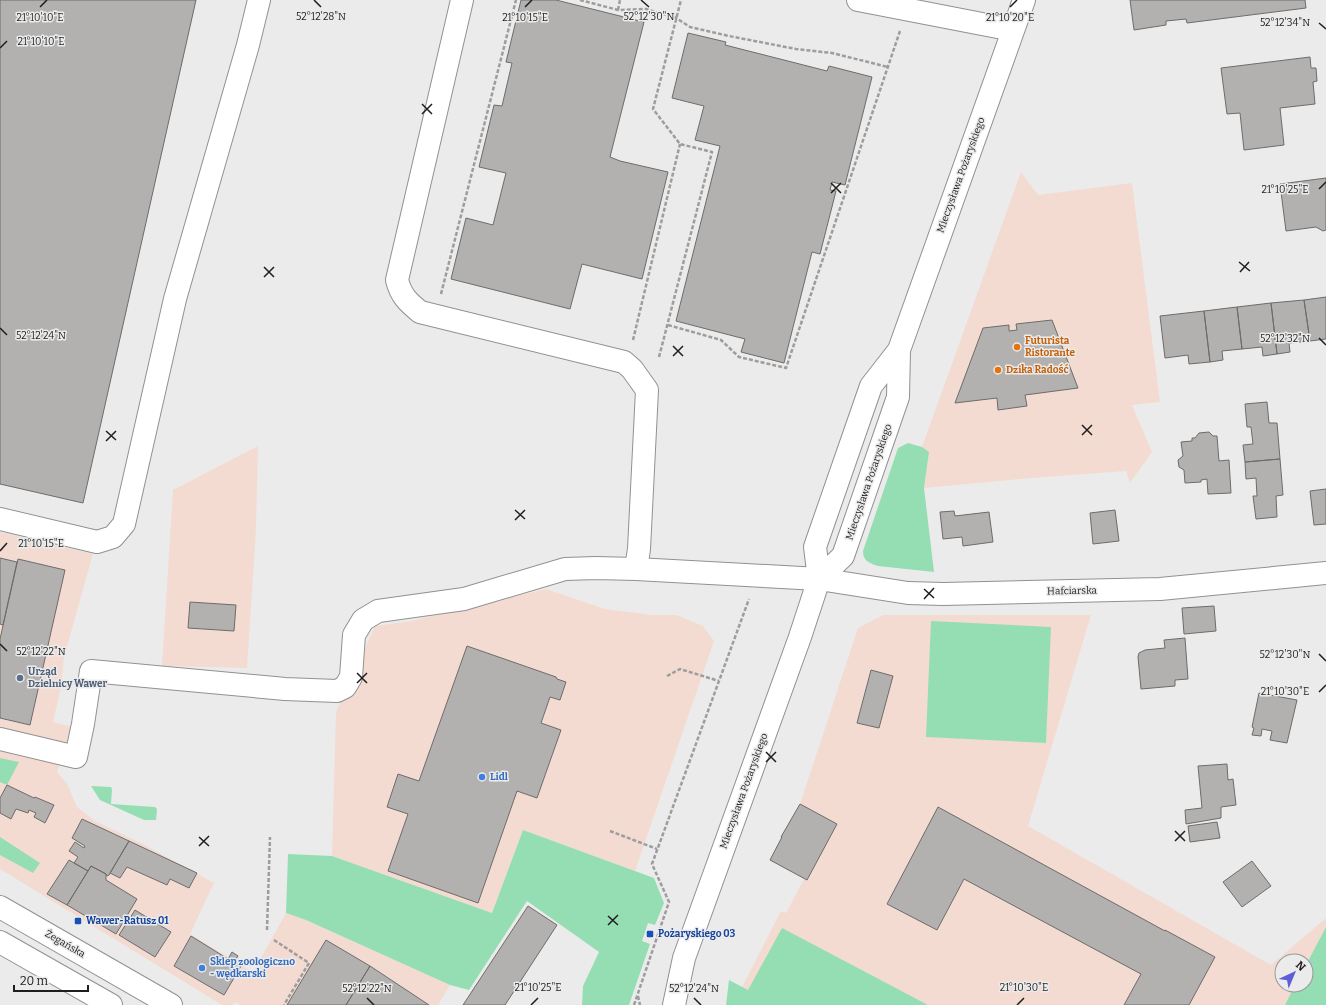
<svg xmlns="http://www.w3.org/2000/svg" width="1326" height="1005" viewBox="0 0 1326 1005" font-family="Bitter,serif">
<style>
.commercial{fill:#f4dbd2;fill-rule:evenodd}
.green{fill:#95deb3}
.building{fill:#b2b1b0;stroke:#6d6c6b}
.lines{fill:none;stroke-linecap:round;stroke-linejoin:round}
.minor-casing{stroke:#919192;stroke-width:24}
.path{stroke:#9d9d9e;stroke-width:2.5;stroke-dasharray:4 2;stroke-linecap:butt}
.minor{stroke:#fff;stroke-width:22}
.ticks{fill:none;stroke:#1e1e1e;stroke-width:1.5}
.food-dot{fill:#e8710a;stroke:#ebebec;stroke-width:1.5}
.service-dot{fill:#5c6f8a;stroke:#ebebec;stroke-width:1.5}
.shop-dot{fill:#3f7fe0;stroke:#ebebec;stroke-width:1.5}
.transit-dot{fill:#1a4fb4;stroke:#ebebec;stroke-width:1.5}
.labels{text-anchor:middle;dominant-baseline:central;stroke-width:3;stroke-linejoin:round;paint-order:stroke}
.street-label{font-size:10px;fill:#1e1e1e;stroke:#ebebec}
.food-label{font-size:10px;font-weight:bold;fill:#c56008;stroke:#ebebec;text-anchor:start}
.service-label{font-size:10px;font-weight:bold;fill:#4e5e75;stroke:#ebebec;text-anchor:start}
.shop-label{font-size:10px;font-weight:bold;fill:#366cbe;stroke:#ebebec;text-anchor:start}
.transit-label{font-size:10px;font-weight:bold;fill:#164399;stroke:#ebebec;text-anchor:start}
.ticks-label{font-size:10px;text-anchor:middle;fill:#1e1e1e;stroke:#ebebec;stroke-width:3;stroke-linejoin:round;paint-order:stroke}
</style>
<rect width="100%" height="100%" fill="#ebebec"/>
<path class="commercial" d="M1021,172L1038,195L1132,183L1160,402L1132,405L1152,452L1130,483L1126,471L1031,478L924,488L929,452L922,447Z
M258,446L256,529L247,668L162,666L173,490Z
M0,532L93,554L64,657L61,687L53,722L73,727L57,772L67,784L77,807L95,821L139,842L214,883L190,934L253,972L286,913L306,920L450,985L438,1005H240L235,1002L233,1005H222L0,869Z
M546,589L605,609L653,615H676L703,626L714,641L635,871L523,830L492,913L332,856L336,712L375,626L411,621Z
M883,615H1091L1028,826L1271,965L1326,918V1005H739L742,987L781,911L786,913L804,879L770,860L782,837H781L800,804L858,628ZM1282,961H1306V985H1282Z"/>
<path class="green" d="M908,443L922,447L929,452L924,488L934,572L878,566C869,563 863,561 863,551L898,448Z
M931,621L1051,627L1046,743L926,737Z
M0,758L19,762L7,785L0,782Z
M91,786L111,787L112,789L111,804L155,807L157,809L156,820H144L100,800Z
M523,830L654,878L664,903L655,925L648,923L642,941L650,944L629,1005H582L583,986L599,952L527,901L469,990L450,985L306,920L286,913L288,854L332,856L492,913Z
M0,837L40,863L33,873L0,855Z
M1326,927V1005H1285L1295,985H1306V965Z
M782,928L928,1005H726L729,980L748,990Z"/>
<path class="building" d="M0,0H196L83,503L0,484Z
M521,0H556L644,22L610,157L620,161L668,172L642,279L582,264L570,309L451,279L466,218L493,225L506,173L479,167L494,105L502,106L512,63L506,62Z
M1130,0H1305L1306,8L1187,23L1186,19L1166,21V25L1134,30Z
M688,33L726,42L725,45L827,71L829,66L872,77L845,185L832,182L830,190L836,191L820,254L812,252L784,363L741,352L745,339L676,321L720,146L695,140L704,106L672,98Z
M1310,57L1311,68H1316L1317,81L1313,82L1315,104L1280,108L1284,145L1244,150L1240,113L1227,114L1221,68Z
M1326,178V230L1323,231L1316,227L1286,231L1280,184Z
M1326,297V339L1310,341L1304,300Z
M1304,300L1310,341L1289,343L1290,352L1277,354L1271,303Z
M1271,303L1277,354L1263,356L1262,347L1242,349L1237,307Z
M1237,307L1242,349L1222,351L1223,360L1210,362L1204,311Z
M1204,311L1210,362L1189,364L1188,355L1165,358L1160,316Z
M1052,320L1078,388L1025,395L1027,406L998,410L997,398L955,403L983,328L1009,325V331L1017,330L1016,324Z
M1267,402L1269,423H1277L1280,459L1245,462L1243,445L1253,444L1251,427H1247L1245,404Z
M1209,432L1213,436H1217L1219,461L1229,460L1231,493L1208,494L1207,479L1201,480V482L1185,483L1184,470L1179,467L1178,460L1183,456L1181,442L1192,441V438H1195L1199,433Z
M1280,459L1283,495L1276,496L1277,517L1256,519L1253,496H1257L1256,478L1246,479L1245,462Z
M1326,489V524L1314,525L1310,491Z
M1115,510L1119,541L1093,544L1090,513Z
M954,511L955,516L989,512L993,542L963,546L962,537L943,539L940,512Z
M0,558L17,562L3,625L0,624Z
M18,559L65,570L30,725L0,718V639Z
M190,602L236,605L234,631L188,628Z
M1214,606L1216,631L1184,634L1182,608Z
M1185,638L1188,679L1175,680V686L1141,689L1138,657L1139,653L1145,650L1165,648L1164,640Z
M467,646L556,677L557,679L566,682L560,700L550,697L541,723L561,730L537,798L517,791L478,903L388,871L408,814L387,807L398,774L419,781Z
M871,670L893,676L879,728L857,723Z
M1259,693L1297,700L1287,743L1270,740L1272,731L1262,729L1261,736L1252,735L1254,728L1252,727Z
M1227,764L1228,780L1233,779L1236,805L1221,807V818L1186,824L1185,810L1202,808L1198,766Z
M7,785L34,798L35,797L54,805L45,823L34,817L36,813L29,810L28,813L16,809L11,819L0,813V798Z
M800,804L837,824L807,880L770,860L782,837H781Z
M938,807L1165,931V930L1215,957L1189,1005H1124L1141,974L964,879L937,930L887,904Z
M82,819L129,841L109,875L107,876L106,874L91,866L88,871L74,863L78,857L69,851L75,842L84,848L85,846L72,838Z
M1217,822L1220,838L1190,842L1188,826Z
M129,841L197,873L189,888L170,879L167,885L127,867L120,878L110,873Z
M69,860L88,871L67,905L47,894Z
M1252,861L1271,886L1242,907L1223,882Z
M91,866L106,874V880L137,899L116,934L67,905Z
M528,906L557,925L505,1005H463Z
M135,910L171,932L155,957L119,935Z
M191,936L228,959L232,952L238,956L234,962L241,966L224,995L174,966Z
M326,940L370,966L346,1005H287Z
M370,966L429,1005H346Z"/>
<g class="lines">
<defs>
<path id="minor" d="M462,0L397,280C401,296 408,302 420,312L624,362L632,369L647,390L639,549L636,569
M858,0L1013,30
M0,519L97,542L113,537L124,524L175,299L248,45L259,0
M819,579L843,556L898,397L899,350L1024,0
M0,739L76,757L83,724L91,671L285,689L337,691L345,687L351,677L354,635L363,620L378,611L464,599L565,569L596,568L636,569L819,579L908,593L943,594L1160,589L1326,573
M0,907L171,1005
M0,942L111,1005
M674,1005L684,958L800,637L819,579L815,547L871,386L899,350"/>
</defs>
<use href="#minor" class="minor-casing"/>
<path class="path" d="M580,0L618,10L646,9L676,18L690,27L729,36L796,49L832,53L888,67
M618,10L620,0
M441,294L516,0
M668,325L721,340L739,357L786,368L900,31
M633,340L680,144
M659,357L712,152L680,144L653,109L681,0
M667,676L680,669L719,681
M610,831L657,849
M267,930L270,837
M274,940L309,963L284,1005
M638,996L640,1005
M634,1005L669,902L652,864L749,599"/>
<use href="#minor" class="minor"/>
</g>
<path class="ticks" d="M314,0L321,7M641,0L649,7M40,7L47,0M525,7L532,0M1010,7L1017,0M1319,23L1326,29M0,48L7,41M422,104L432,114M422,114L432,104M831,183L841,193M1319,189L1326,182M831,193L841,183M1239,262L1250,271M264,267L274,277M1240,272L1249,262M264,277L274,267M0,328L7,335M1319,338L1326,345M673,346L683,356M673,356L683,346M1082,425L1092,435M106,431L116,440M1082,435L1092,425M106,441L116,431M515,510L525,519M515,520L525,510M0,551L7,543M924,589L934,598M924,599L934,588M0,644L7,651M1319,654L1326,661M357,673L367,683M357,683L367,673M1319,692L1326,685M766,752L776,762M766,762L776,752M1175,831L1185,841M199,837L209,846M1175,841L1185,831M199,846L209,836M608,916L618,925M608,925L618,915M367,998L374,1005M694,998L701,1005M531,1005L538,998M1017,1005L1024,998"/>
<g class="food-dot">
<circle cx="1017" cy="347" r="4"/>
<circle cx="998" cy="370" r="4"/>
</g>
<circle class="service-dot" cx="20" cy="678" r="4"/>
<g class="shop-dot">
<circle cx="482" cy="777" r="4"/>
<circle cx="202" cy="968" r="4"/>
</g>
<g class="transit-dot">
<rect x="74" y="917" width="8" height="8" rx="2"/>
<rect x="646" y="930" width="8" height="8" rx="2"/>
</g>
<g class="labels">
<g class="street-label">
<text transform="translate(961 175) rotate(-70)">Mieczysława Pożaryskiego</text>
<text transform="translate(869 482) rotate(-71)">Mieczysława Pożaryskiego</text>
<text transform="translate(1072 591) rotate(-1)">Hafciarska</text>
<text transform="translate(744 791) rotate(-70)">Mieczysława Pożaryskiego</text>
<text transform="translate(65 944) rotate(30)">Żegańska</text>
</g>
<g class="food-label">
<text x="1025" y="341">Futurista<tspan x="1025" dy="12">Ristorante</tspan></text>
<text x="1006" y="370">Dzika Radość</text>
</g>
<g class="service-label">
<text x="28" y="672">Urząd<tspan x="28" dy="12">Dzielnicy Wawer</tspan></text>
</g>
<g class="shop-label">
<text x="490" y="777">Lidl</text>
<text x="210" y="962">Sklep zoologiczno<tspan x="210" dy="12">- wędkarski</tspan></text>
</g>
<g class="transit-label">
<text x="86" y="921">Wawer-Ratusz 01</text>
<text x="658" y="934">Pożaryskiego 03</text>
</g>
</g>
<g class="ticks-label">
<text x="321" y="20">52°12'28"N</text>
<text x="649" y="20">52°12'30"N</text>
<text x="40" y="21">21°10'10"E</text>
<text x="525" y="21">21°10'15"E</text>
<text x="1010" y="21">21°10'20"E</text>
<text x="1285" y="26">52°12'34"N</text>
<text x="41" y="45">21°10'10"E</text>
<text x="1285" y="193">21°10'25"E</text>
<text x="41" y="339">52°12'24"N</text>
<text x="1285" y="342">52°12'32"N</text>
<text x="41" y="547">21°10'15"E</text>
<text x="41" y="655">52°12'22"N</text>
<text x="1285" y="658">52°12'30"N</text>
<text x="1285" y="695">21°10'30"E</text>
<text x="538" y="991">21°10'25"E</text>
<text x="1024" y="991">21°10'30"E</text>
<text x="367" y="992">52°12'22"N</text>
<text x="694" y="992">52°12'24"N</text>
</g>
<g transform="translate(1294 973) rotate(44)"><circle r="19" fill="#ebebec" stroke="#99999a"/>
<path d="M0-3L7 15L0 10L-7 15Z" fill="#5e5fd8"/>
<text y="-6" font-size="11" font-weight="bold" text-anchor="middle" fill="#1e1e1e">N</text>
</g>
<path d="M14 985v6h74v-6" fill="none" stroke="#1e1e1e" stroke-width="2"/>
<text x="20" y="985" font-size="12" fill="#1e1e1e" stroke="#ebebec" stroke-width="3" paint-order="stroke">20 m</text>
</svg>
